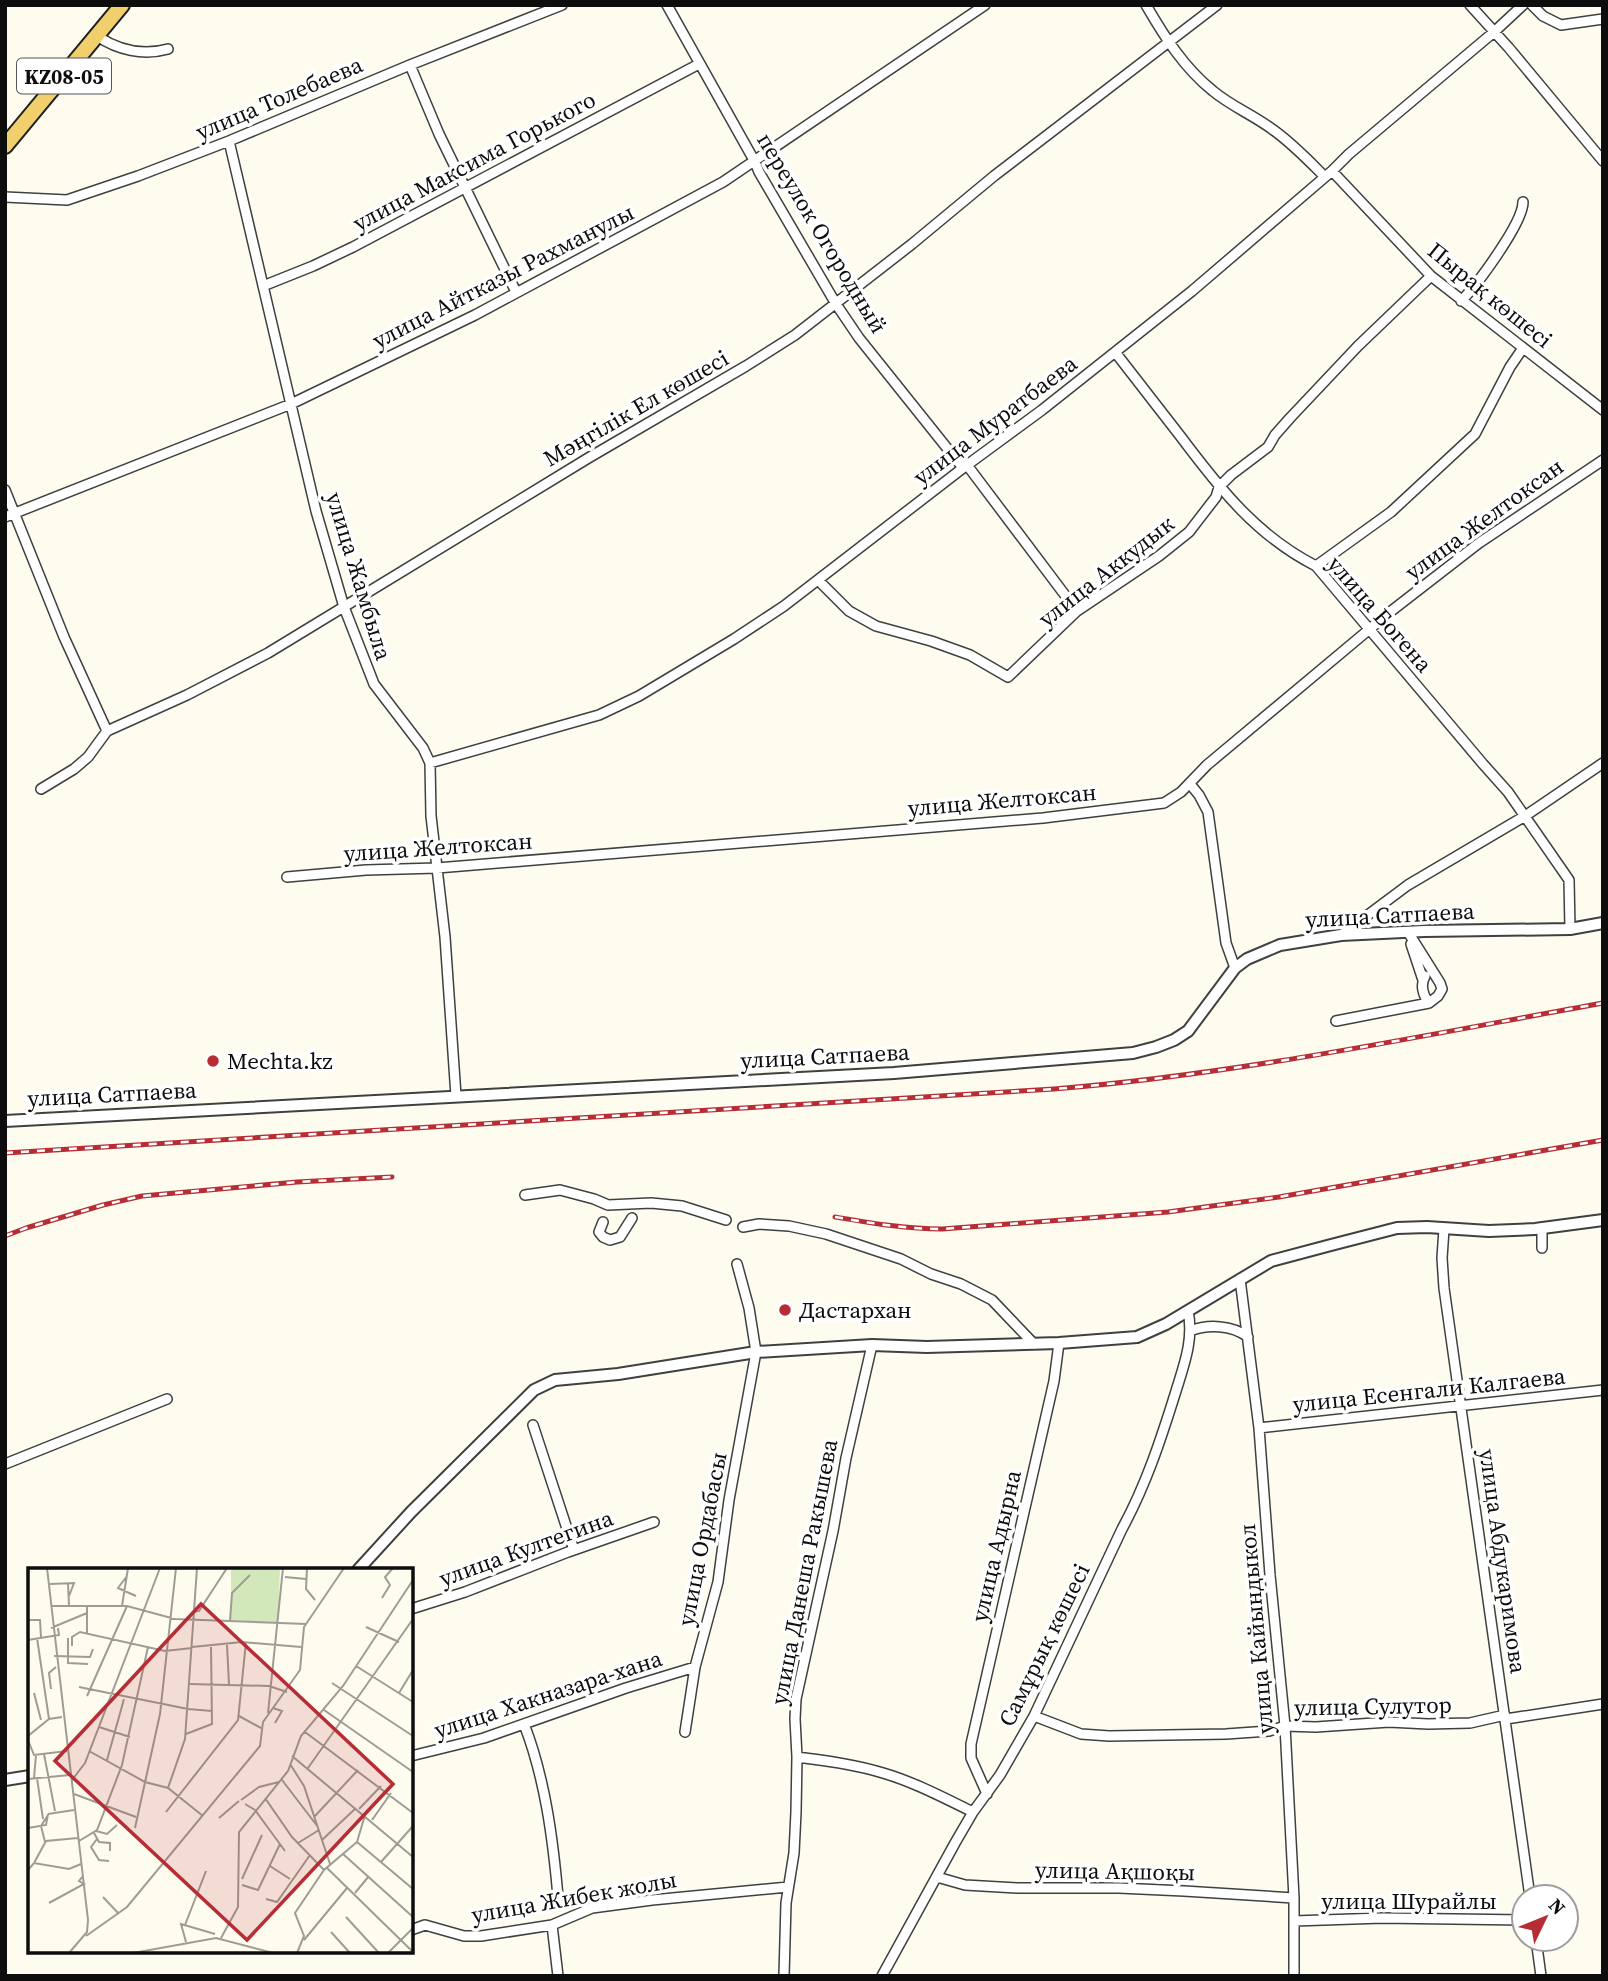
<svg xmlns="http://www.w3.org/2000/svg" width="1608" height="1981" viewBox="0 0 1608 1981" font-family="'Source Serif 4',serif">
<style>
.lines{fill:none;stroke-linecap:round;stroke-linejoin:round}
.minor-casing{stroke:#404040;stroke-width:12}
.tertiary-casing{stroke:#404040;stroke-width:14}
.primary-casing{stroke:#1e1e1e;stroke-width:18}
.minor{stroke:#fff;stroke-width:9}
.tertiary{stroke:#fff;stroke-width:10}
.primary{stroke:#f1cf6c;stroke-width:14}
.rail-casing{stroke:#b62d35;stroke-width:5}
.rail{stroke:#fff;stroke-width:2.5;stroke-dasharray:8;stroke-linecap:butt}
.poi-dot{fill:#b62d35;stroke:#fff;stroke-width:2.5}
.labels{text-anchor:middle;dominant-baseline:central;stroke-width:7;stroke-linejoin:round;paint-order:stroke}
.shield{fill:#fff;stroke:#565656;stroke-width:2}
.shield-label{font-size:21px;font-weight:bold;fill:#0d0d0d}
.street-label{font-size:23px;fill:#0d0d0d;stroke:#fff}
.poi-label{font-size:23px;fill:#0d0d0d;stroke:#fff;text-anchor:start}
.inset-road{fill:none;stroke:#9e9c95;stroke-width:2}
.view{fill:#b62d35;fill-opacity:0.15;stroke:#b62d35;stroke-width:3.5}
.inset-edge{fill:none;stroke:#0d0d0d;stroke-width:3.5}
</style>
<rect width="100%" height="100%" fill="#fefbef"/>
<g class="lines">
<defs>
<path id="minor" d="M667,5L755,162L759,172L836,304L859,338L963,468
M1146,5C1164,36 1184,68 1213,91C1231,106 1253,115 1272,129C1292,143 1308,160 1325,177
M1470,5L1509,48L1603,161
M1532,5L1543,16L1561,25L1603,19
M97,36C118,50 143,56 168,49
M410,65L439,134L516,292
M229,141L316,511L344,607L374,684L423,748L430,763L431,816L445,937L456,1096
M1332,171L1431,276L1603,410
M5,197L67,200L138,176L229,141L410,65L562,5
M263,286L313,266L353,247L699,64
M1461,301C1477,285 1523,223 1523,202
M1115,352C1137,380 1159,409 1181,437C1220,489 1257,536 1316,566L1483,764L1508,792L1569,880L1570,929
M967,465L1077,611
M5,490L64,637L107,731
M5,517L291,404L475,315L723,182L985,5
M1316,566L1391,512L1475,434L1510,367L1523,348
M818,580L849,611L876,626L931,641L970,655L1008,677L1077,611L1159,556L1189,532L1216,497L1219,487L1231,475L1268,447L1275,435L1290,418L1358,346L1431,276
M430,763L599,715L639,696L734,639L784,606L963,468L1042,410L1192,291L1332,171L1349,154L1494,32L1523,5
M1190,784L1199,795L1208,812L1226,943L1235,968
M41,789L74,769L88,757L107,731L187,695L268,653L590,457L746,366L795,335L912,244L994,176L1217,5
M287,877L366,870L437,868L1043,818L1164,803L1181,792L1207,765L1390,612L1479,543L1603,460
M1341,935L1408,885L1525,816L1603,763
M1411,944L1423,980
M1425,976C1420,985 1423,995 1429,1003
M1336,1021L1429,1003L1438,996L1442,989L1440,983L1408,932
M525,1195L560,1190L594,1199L608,1205L651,1203L682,1206L726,1220
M603,1222L599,1232L603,1237L610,1240L620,1237L632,1218
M743,1227L759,1224L789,1226L826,1234L901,1259L931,1274L961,1284L992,1300L1034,1344
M1542,1228V1248
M1444,1229L1442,1258L1444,1288L1530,1897
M1240,1279L1259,1428L1270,1575L1285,1726L1294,1898V1976
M1190,1331C1208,1324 1232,1325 1248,1337
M533,1425L574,1550
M1259,1428L1603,1390
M5,1464L167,1399
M411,1609L465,1592L568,1552L654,1522
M1034,1716L1081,1734L1109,1736L1226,1734L1269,1731L1285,1726L1316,1727L1389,1722L1428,1724L1470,1723L1505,1715
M1506,1719L1603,1704
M524,1724C545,1778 553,1839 558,1897
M685,1732L695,1667L718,1582L729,1500L756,1352L749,1308L737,1264
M411,1756L484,1738L626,1688L695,1667
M797,1757C826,1761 854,1764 883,1773C914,1782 944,1798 973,1812
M987,1794L971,1758V1744L1054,1381L1059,1343
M937,1877L965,1885L1017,1888H1119L1184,1891L1294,1898
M1294,1921L1382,1918L1524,1920
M552,1925L558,1976
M411,1930L425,1925L464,1936H481L552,1925L592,1908L652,1900L788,1887
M1536,1939L1541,1976
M784,1976L786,1903L794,1853L796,1812L797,1757L795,1719L796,1699L833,1531L846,1458L872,1345
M882,1976L955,1843L973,1812L1000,1775L1034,1716L1122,1529C1146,1485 1161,1439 1176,1391C1184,1365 1194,1339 1188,1311"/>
<path id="tertiary" d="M5,1121L894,1073L1133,1053L1156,1047L1174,1040L1188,1031L1235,968L1247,959L1280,945L1341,935L1424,931L1570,929L1603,923
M358,1570L411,1512L534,1390L555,1380L618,1374L756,1352L872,1345L927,1347L1059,1343L1137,1337L1166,1324L1271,1261L1331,1245L1397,1228L1427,1227L1489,1231L1535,1229L1603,1220
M5,1780L30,1776"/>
<path id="primary" d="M5,146L122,5"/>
</defs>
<use href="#minor" class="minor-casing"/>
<use href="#tertiary" class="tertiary-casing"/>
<use href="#primary" class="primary-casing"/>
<use href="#minor" class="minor"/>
<use href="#tertiary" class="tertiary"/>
<use href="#primary" class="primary"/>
<defs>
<path id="rail" d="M5,1153L1054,1089C1239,1074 1420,1036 1603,1003
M835,1217C871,1223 905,1229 942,1229L1168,1212L1212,1206L1279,1197L1603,1140
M5,1236L26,1228L103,1205L142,1196L297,1182L392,1177"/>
</defs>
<use href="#rail" class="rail-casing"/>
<use href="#rail" class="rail"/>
</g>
<g class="poi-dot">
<circle cx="213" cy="1061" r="7"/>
<circle cx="785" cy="1310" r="7"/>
</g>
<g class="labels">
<rect class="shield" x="17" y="58.5" width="94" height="35" rx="5"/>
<g class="shield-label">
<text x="64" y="76">KZ08-05</text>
</g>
<g class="street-label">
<text transform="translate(279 98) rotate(-23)">улица Толебаева</text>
<text transform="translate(474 161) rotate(-28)">улица Максима Горького</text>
<text transform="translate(822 233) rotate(59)">переулок Огородный</text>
<text transform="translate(503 276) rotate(-27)">улица Айтказы Рахманулы</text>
<text transform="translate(1490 295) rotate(39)">Пырақ көшесі</text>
<text transform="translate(636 408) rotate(-30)">Мәңгілік Ел көшесі</text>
<text transform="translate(995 420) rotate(-37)">улица Муратбаева</text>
<text transform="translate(1484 519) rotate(-36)">улица Желтоксан</text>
<text transform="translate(1106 571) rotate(-38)">улица Аккудык</text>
<text transform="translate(359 576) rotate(73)">улица Жамбыла</text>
<text transform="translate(1380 614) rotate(49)">улица Богена</text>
<text transform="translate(1002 800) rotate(-5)">улица Желтоксан</text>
<text transform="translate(438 847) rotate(-4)">улица Желтоксан</text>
<text transform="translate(1390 915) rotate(-3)">улица Сатпаева</text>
<text transform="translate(825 1056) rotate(-3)">улица Сатпаева</text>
<text transform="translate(112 1094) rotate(-3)">улица Сатпаева</text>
<text transform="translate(1429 1390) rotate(-6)">улица Есенгали Калгаева</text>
<text transform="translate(702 1539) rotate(-79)">улица Ордабасы</text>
<text transform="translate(996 1546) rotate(-77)">улица Адырна</text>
<text transform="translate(526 1548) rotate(-20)">улица Култегина</text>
<text transform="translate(1503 1561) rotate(82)">улица Абдукаримова</text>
<text transform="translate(804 1572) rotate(-79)">улица Данеша Ракышева</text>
<text transform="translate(1256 1629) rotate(-95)">улица Кайындыкол</text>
<text transform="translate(1044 1645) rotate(-64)">Самұрық көшесі</text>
<text transform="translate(548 1694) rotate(-18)">улица Хакназара-хана</text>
<text transform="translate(1373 1706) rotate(-1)">улица Сулутор</text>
<text transform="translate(1115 1871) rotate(1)">улица Ақшоқы</text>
<text transform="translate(574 1897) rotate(-10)">улица Жибек жолы</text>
<text x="1409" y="1901">улица Шурайлы</text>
</g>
<g class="poi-label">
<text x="227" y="1061">Mechta.kz</text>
<text x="799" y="1310">Дастархан</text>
</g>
</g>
<g transform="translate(28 1568)">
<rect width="385" height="385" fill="#fefbef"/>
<path d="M203,0H252L250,55L203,52Z" fill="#d2e7ba"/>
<path class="inset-road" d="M19,0L60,352L59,364L41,385M279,0L278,21L287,32M99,8L90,20L108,28M257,9L278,11M40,15L41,38M22,16L46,15L41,28M354,30L362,17L357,9L365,0M23,38H99L147,51L278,56M59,38V66M94,38L100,0M165,44L171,43L199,0M0,52H12L13,69M202,53L204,25L222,7M338,59L371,74M23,60L59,45M9,70L21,151M40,70V95L60,96M0,72L31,67L30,60M199,77L201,116M44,78V69L52,64L137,83L164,80M164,79L214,74L273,79M26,88L62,89L65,81M328,98L385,134M304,115L385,168M162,116L241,118L259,124M51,119L160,141M23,121L21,105L28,99M6,125L13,152M371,125L385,102M59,128L99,38M245,140L254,143L247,155M160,141L184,143M296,142L385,204M240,145L255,0M211,148L233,160M71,159L102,169M277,164L385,245M158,166L184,156L183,79M0,168L21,151L34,149M0,172L6,187L39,183M61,183L117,214L140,220L175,248M16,186L27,243M264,188L385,289M79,192L96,131M262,196L276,218L302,296M280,200L385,51M6,210L8,187M9,210L15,251M0,211L42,207M44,212L57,195L132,0M254,212L290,259M140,220L157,171L169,0M46,226L108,249M237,230L264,269L296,302M213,232L231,219L251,214M217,236L227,242L257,283M331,241L353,218M138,244L210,152L218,74M20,246L46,242M287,248L330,202M191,250L211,233M344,252L363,225M0,260L18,257L20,246M107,260L132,146L148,0M68,263L79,266L89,257M66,265L71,274L82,275V283M69,271L63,279L71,292L81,293M294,272L328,240M51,273L69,262L94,197L120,79M17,274L13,258L20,247M329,274L385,321M270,275L291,262M315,286L385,349M353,294L385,258M6,295L18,273L50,270M242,298L262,311M298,299L385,384M0,302L6,295L41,301L53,296M214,311L234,267M214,317L230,322L252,276M327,325L341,308M75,329L91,346M238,331L249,334L282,287M21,335L56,316L51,313L55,308M318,349L351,385M157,357L178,303M303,364L322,385M58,368L99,339L232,178L235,154L272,102L276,59L316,0M193,370L210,339L211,264L260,203L273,168L315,118L385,12M276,372L319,320M158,374L153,356L187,366M105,385L188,370L245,385M269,385L276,368L267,345L296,302L329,274L337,247M360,385L385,360"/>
<path class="view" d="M173,36L365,216L219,372L27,193Z"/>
<rect width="385" height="385" class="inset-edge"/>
</g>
<rect width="1608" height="1981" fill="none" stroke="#0d0d0d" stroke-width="14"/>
<g transform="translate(1545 1918) rotate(47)"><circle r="33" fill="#ffffff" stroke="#9e9e9e" stroke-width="2"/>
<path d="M0-5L12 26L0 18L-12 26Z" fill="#b62d35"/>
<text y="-10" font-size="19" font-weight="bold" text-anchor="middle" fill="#0d0d0d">N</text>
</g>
</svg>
